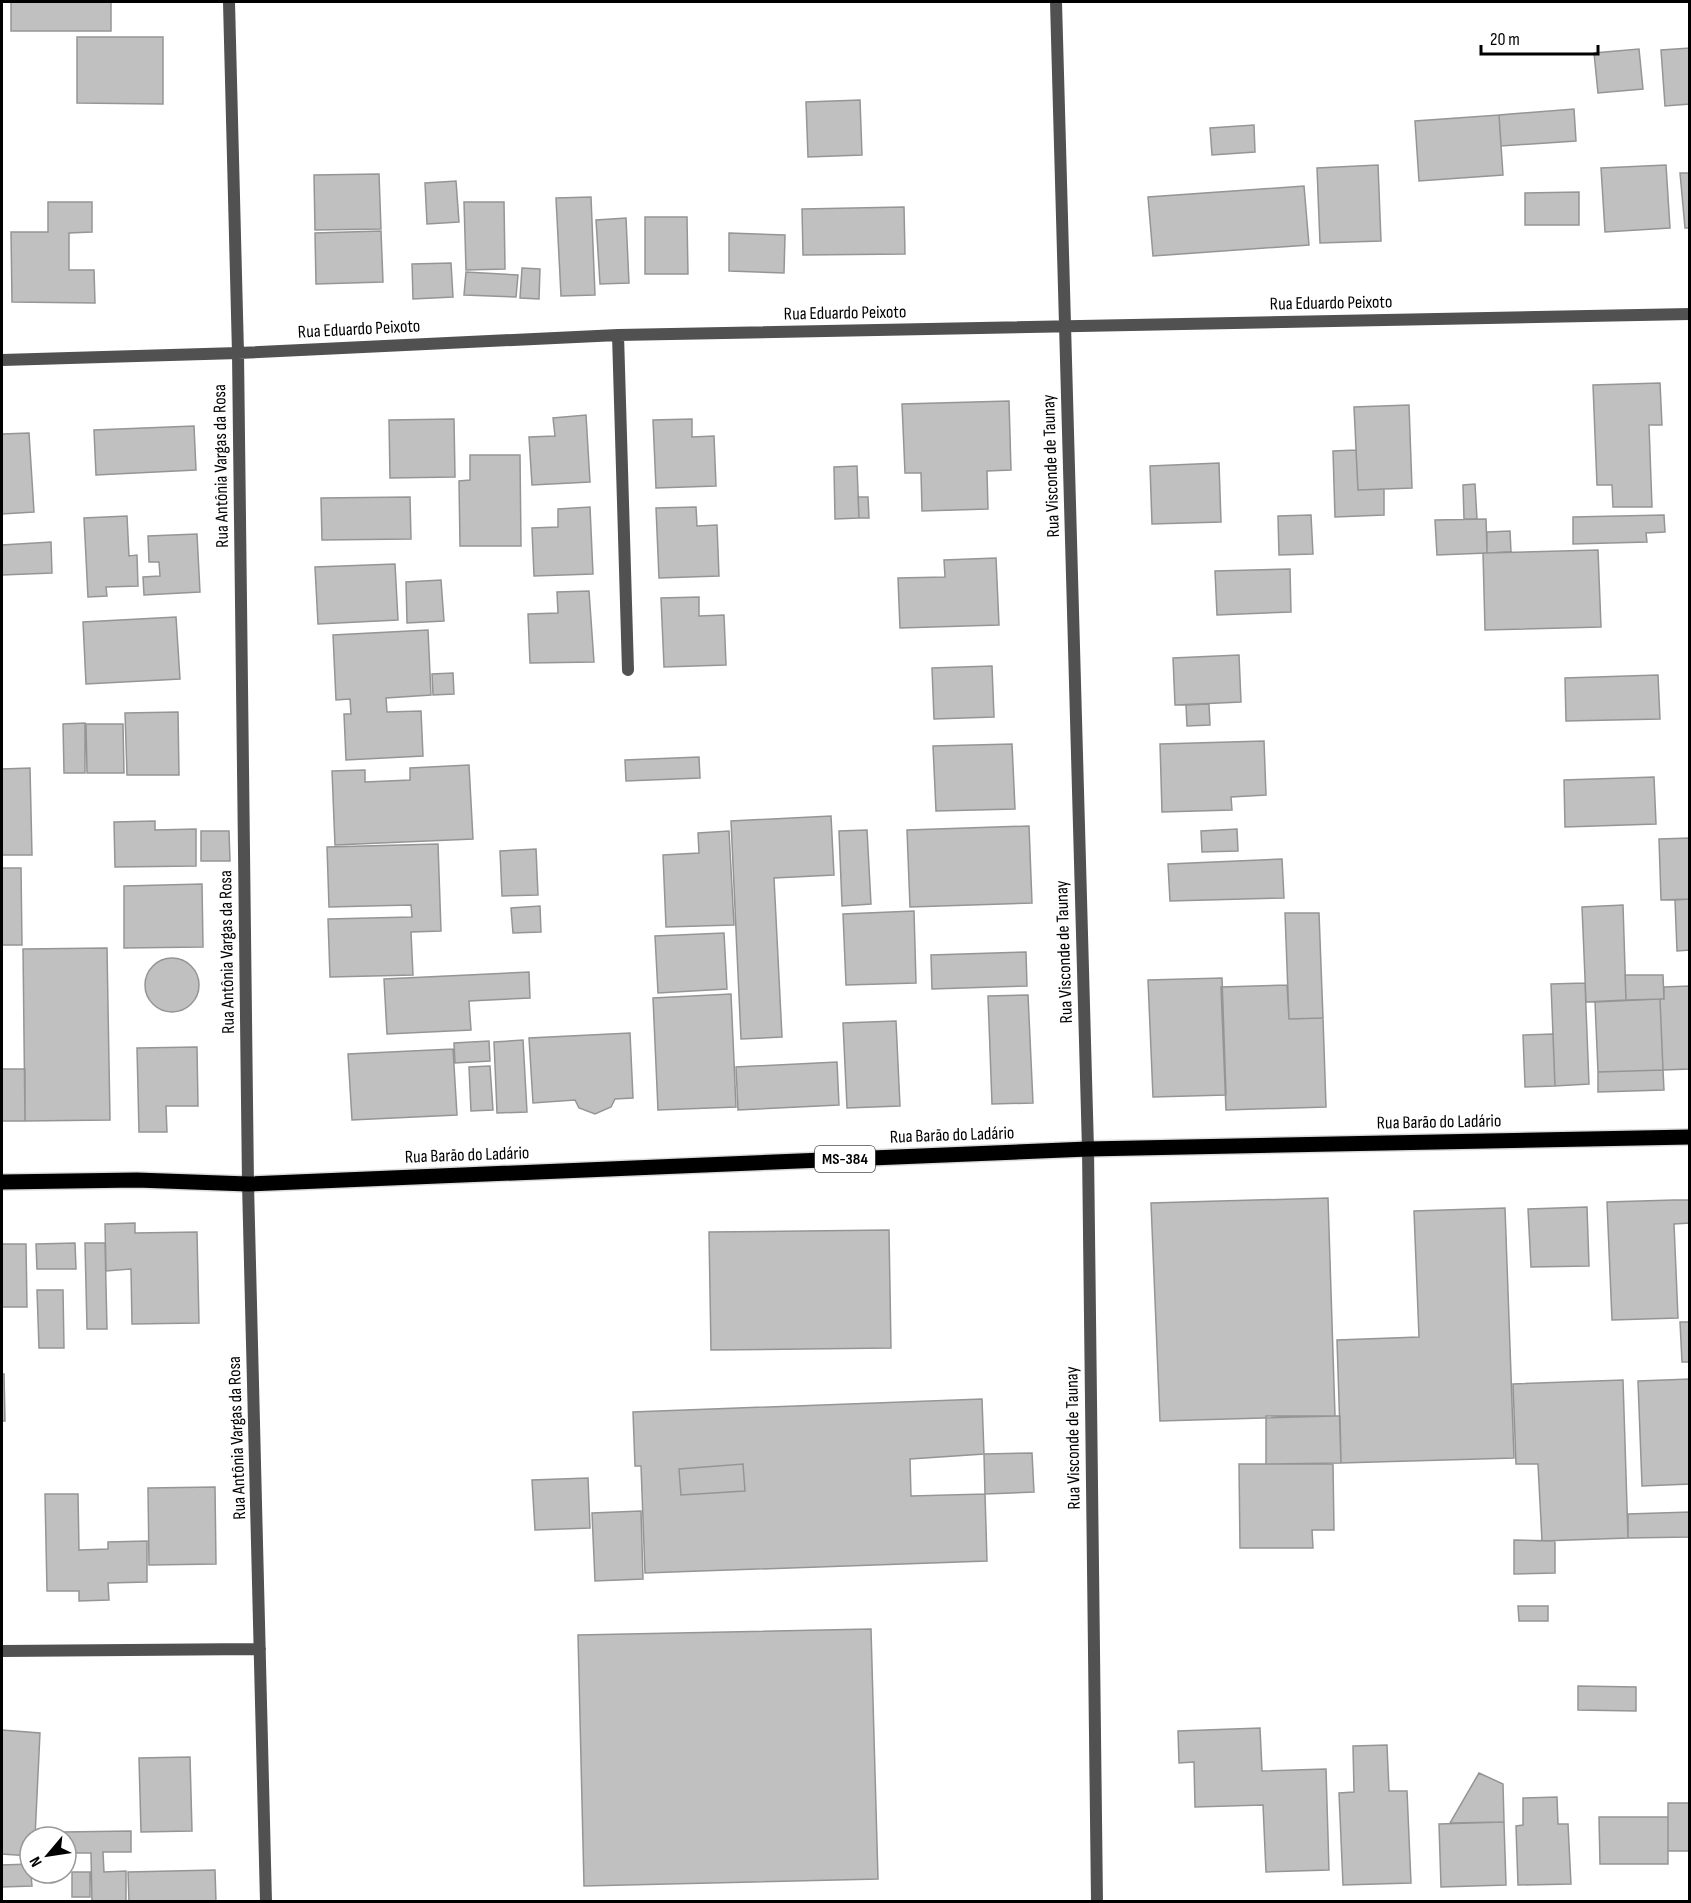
<svg xmlns="http://www.w3.org/2000/svg" width="1691" height="1903" viewBox="0 0 1691 1903" font-family="'Sofia Sans Condensed',sans-serif">
<style>
.building{fill:#c0c0c0;stroke:#959595;stroke-width:1.5;fill-rule:evenodd}
.lines{fill:none;stroke-linecap:round;stroke-linejoin:round}
.primary-casing{stroke:#dbdbdb;stroke-width:18}
.minor{stroke:#515151;stroke-width:12}
.tertiary{stroke:#515151;stroke-width:12}
.primary{stroke:#000;stroke-width:15}
.labels{text-anchor:middle;dominant-baseline:central;stroke-width:4.5;stroke-linejoin:round;paint-order:stroke}
.shield{fill:#fff;stroke:#4c4c4c;stroke-width:1.5}
.shield-label{font-size:16px;font-weight:bold;fill:#000}
.street-label{font-size:18px;fill:#000;stroke:#fff}
</style>
<rect width="100%" height="100%" fill="#fff"/>
<path class="building" d="M11,2H111V31H11Z
M77,37H163V104L77,103Z
M1690,48V104L1665,106L1661,50Z
M1639,49L1643,89L1598,93L1594,53Z
M860,100L862,155L808,157L806,102Z
M1574,109L1576,141L1501,146L1499,115Z
M1499,115L1503,175L1419,181L1415,121Z
M1254,125L1255,152L1212,155L1210,128Z
M1378,165L1381,241L1320,243L1317,168Z
M1666,165L1670,228L1605,232L1601,168Z
M1680,173H1690V228H1685Z
M379,174L381,229L315,230L314,175Z
M456,181L459,222L427,224L425,183Z
M1304,186L1309,245L1153,256L1148,197Z
M1579,192V225H1525V193Z
M591,197L595,295L561,296L556,198Z
M48,202H92V232L69,233V270H94L95,303L12,302L11,232H48Z
M464,202H504L505,269L466,270Z
M904,207L905,254L803,255L802,209Z
M645,217H687L688,274H645Z
M626,218L629,283L600,284L596,220Z
M381,231L383,282L316,284L315,233Z
M729,233L785,235L784,273L729,271Z
M451,263L453,297L413,299L412,264Z
M522,268L540,269L539,299L520,298Z
M466,272L518,275L516,297L464,295Z
M1660,383L1662,425H1649L1652,507H1613L1612,485H1597L1593,385Z
M1009,401L1011,470L987,471L988,509L922,511L921,473H905L902,404Z
M1409,405L1412,488L1358,490L1354,407Z
M586,415L590,482L532,485L529,437L555,436L553,418Z
M454,419L455,477L390,478L389,420Z
M692,419V437L714,436L716,486L656,488L653,420Z
M194,426L196,470L96,475L94,430Z
M29,433L34,512L2,514V434Z
M1356,450L1358,490L1384,489V515L1335,517L1333,451Z
M470,455H520L521,546H460L459,481L470,480Z
M1219,463L1221,522L1152,524L1150,466Z
M857,466L859,518L835,519L834,467Z
M1475,484L1477,519H1464L1463,485Z
M410,497L411,539L322,540L321,498Z
M858,497H868L869,518H859Z
M590,507L593,574L534,576L532,528L558,527V509Z
M696,507L697,526L717,525L719,576L659,578L656,508Z
M1311,515L1313,554L1279,555L1278,516Z
M1664,515L1665,532L1646,533L1647,542L1573,544V517Z
M127,516L129,556L137,555L138,586L106,587L107,596L88,597L84,518Z
M1486,519L1487,553L1437,555L1435,520Z
M1510,531L1511,552L1487,553V532Z
M197,534L200,592L144,595L143,577L160,576L159,562H149L148,536Z
M51,542L52,573L2,575V545Z
M1598,550L1601,627L1485,630L1483,553Z
M996,558L999,625L900,628L898,578L945,577L944,560Z
M395,564L398,620L318,624L315,567Z
M1290,569L1291,612L1217,615L1215,571Z
M441,580L444,621L407,623L406,582Z
M589,591L594,662L530,663L528,614L558,613L557,592Z
M699,597V616L724,615L726,665L664,667L661,598Z
M176,617L180,679L86,684L83,622Z
M428,630L431,695L386,698L387,712L421,711L423,756L346,760L344,714H351L350,699L336,700L333,635Z
M1239,655L1241,702L1175,705L1173,658Z
M992,666L994,717L934,719L932,668Z
M453,673L454,694L433,695L432,674Z
M1658,675L1660,719L1566,721L1565,678Z
M1209,704L1210,725L1187,726L1186,705Z
M178,712L179,775H127L125,713Z
M85,723V773H64L63,724Z
M86,724H123L124,773H87Z
M1264,741L1266,795L1231,797L1232,810L1162,812L1160,744Z
M1012,744L1015,809L936,811L933,746Z
M699,757L700,778L626,781L625,760Z
M469,765L473,839L335,845L332,771L365,770V782L410,780V768Z
M30,768L32,855H2V769Z
M1654,777L1656,824L1565,827L1564,780Z
M831,816L834,875L774,878L782,1037L741,1039L731,821Z
M155,821V830L196,829V866L115,867L114,822Z
M1029,826L1032,903L910,907L907,830Z
M1237,829L1238,851L1202,852L1201,831Z
M867,830L871,904L842,906L839,831Z
M201,831H229L230,861H201Z
M729,831L734,925L666,927L663,855L699,853L698,833Z
M1690,838V899L1661,900L1659,839Z
M438,844L441,931L411,932L413,975L330,977L328,919L412,917L411,905L329,907L327,847Z
M536,849L538,895L502,896L500,851Z
M1282,859L1284,898L1170,901L1168,864Z
M2,868H21L22,945H2Z
M202,884L203,947L124,948V886Z
M1690,899V950L1677,951L1675,900Z
M1623,905L1626,1000L1586,1002L1582,907Z
M540,906L541,932L513,933L511,908Z
M914,911L916,983L846,985L843,914Z
M1285,913H1319L1323,1018L1289,1019Z
M724,933L727,989L658,993L655,936Z
M107,948L110,1120L25,1121L23,949Z
M1026,952L1027,986L932,989L931,955Z
M145 985a27 27 0 1 1 54 0a27 27 0 1 1-54 0Z
M529,972L530,998L469,1001L471,1030L387,1034L384,979Z
M1625,975H1663L1664,999L1626,1000Z
M1222,978L1226,1095L1153,1097L1148,980Z
M1585,983L1589,1084L1555,1086L1551,984Z
M1287,985L1289,1019L1323,1018L1326,1107L1226,1110L1221,987Z
M1690,986V1069L1663,1070L1660,999H1664V987Z
M731,994L736,1107L658,1110L653,998Z
M1028,995L1033,1103L992,1104L988,996Z
M1660,999L1663,1070L1598,1072L1595,1002Z
M896,1021L900,1106L847,1108L843,1023Z
M630,1033L633,1098L615,1099L611,1107L595,1114L579,1108L575,1100L533,1103L529,1038Z
M1553,1034L1555,1086L1525,1087L1523,1035Z
M523,1040L527,1112L497,1113L494,1042Z
M489,1041L490,1061L455,1063L454,1043Z
M197,1047L198,1106H166L167,1132H139L137,1048Z
M453,1049L457,1115L352,1120L348,1054Z
M837,1062L839,1105L738,1110L736,1067Z
M490,1066L493,1110L471,1111L469,1067Z
M2,1069H25V1121H2Z
M1663,1070L1664,1090L1598,1092V1072Z
M1328,1198L1335,1416L1160,1421L1151,1203Z
M1674,1200H1690V1223L1674,1224L1678,1318L1612,1320L1607,1202Z
M1587,1207L1589,1266L1531,1267L1528,1209Z
M1505,1208L1514,1458L1341,1463L1337,1340L1419,1337L1414,1211Z
M135,1223V1233L197,1232L199,1323L132,1324L131,1269L106,1271L105,1224Z
M889,1230L891,1348L711,1350L709,1232Z
M75,1243L76,1269H37L36,1244Z
M85,1243H105L107,1329H87Z
M2,1244H26L27,1307H2Z
M37,1290H63L64,1348H39Z
M1680,1322H1690V1362H1682Z
M2,1374H4L5,1421H2Z
M1690,1379V1484L1642,1486L1638,1381Z
M1623,1380L1628,1538L1542,1541L1538,1464H1516L1513,1384Z
M982,1399L984,1454L910,1459L911,1496L985,1494L987,1561L645,1573L641,1466H635L633,1412ZM743,1464L745,1491L681,1495L679,1469Z
M1266,1416H1340L1341,1463L1266,1464Z
M1032,1453L1034,1492L985,1494L984,1454Z
M743,1464L745,1491L681,1495L679,1469Z
M1239,1464H1333L1334,1530H1312L1313,1548H1240Z
M588,1478L590,1528L535,1530L532,1480Z
M215,1487L216,1564L149,1565L148,1488Z
M45,1494H78L79,1550L108,1549V1542L147,1541V1582L108,1583L109,1600L79,1601V1591H47Z
M641,1511L643,1579L595,1581L592,1513Z
M1690,1512V1537L1628,1538V1514Z
M1514,1540L1555,1541V1573L1514,1574Z
M1518,1606H1548V1621H1519Z
M871,1629L878,1879L584,1886L578,1635Z
M1578,1686L1636,1687V1711L1578,1710Z
M1260,1728L1262,1771L1326,1769L1329,1870L1266,1872L1263,1805L1195,1807L1194,1762L1179,1763L1178,1731Z
M2,1730L40,1733L35,1837H30V1856L2,1854Z
M1387,1745L1389,1791H1407L1411,1883L1343,1885L1339,1793L1354,1792L1353,1746Z
M190,1757L192,1831L141,1832L139,1758Z
M1479,1773L1503,1784L1504,1822L1450,1823Z
M1557,1797L1558,1824H1568L1571,1884L1518,1885L1516,1826L1523,1825V1798Z
M1668,1803H1690V1851H1668Z
M1599,1817H1668V1864H1600Z
M1504,1822L1506,1885L1441,1887L1439,1824Z
M131,1831V1852H103L104,1872L126,1871V1902H92L91,1853H66V1837H63V1832Z
M30,1864L32,1886L2,1887V1865Z
M215,1870L216,1902H129L128,1872Z
M72,1872H90V1897H72Z"/>
<g class="lines">
<defs>
<path id="primary" d="M2,1182L137,1180L248,1184L1088,1149L1690,1137"/>
</defs>
<use href="#primary" class="primary-casing"/>
<path class="minor" d="M229,2L238,353L248,1184L266,1902
M1056,2L1088,1149
M618,335L628,670
M2,360L238,353L618,335L1690,314
M2,1651L260,1649"/>
<path class="tertiary" d="M1088,1149L1097,1902"/>
<use href="#primary" class="primary"/>
</g>
<g class="labels">
<rect class="shield" x="815" y="1146" width="60" height="26" rx="4.5"/>
<g class="shield-label">
<text x="845" y="1159">MS-384</text>
</g>
<g class="street-label">
<text transform="translate(1331 303) rotate(-1)">Rua Eduardo Peixoto</text>
<text transform="translate(845 313) rotate(-1)">Rua Eduardo Peixoto</text>
<text transform="translate(359 329) rotate(-3)">Rua Eduardo Peixoto</text>
<text transform="translate(221 466) rotate(-91)">Rua Antônia Vargas da Rosa</text>
<text transform="translate(1051 466) rotate(-92)">Rua Visconde de Taunay</text>
<text transform="translate(227 952) rotate(-91)">Rua Antônia Vargas da Rosa</text>
<text transform="translate(1064 952) rotate(-92)">Rua Visconde de Taunay</text>
<text transform="translate(1439 1122) rotate(-1)">Rua Barão do Ladário</text>
<text transform="translate(952 1135) rotate(-2)">Rua Barão do Ladário</text>
<text transform="translate(467 1155) rotate(-2)">Rua Barão do Ladário</text>
<text transform="translate(237 1438) rotate(-92)">Rua Antônia Vargas da Rosa</text>
<text transform="translate(1073 1438) rotate(-91)">Rua Visconde de Taunay</text>
</g>
</g>
<rect width="1691" height="1903" fill="none" stroke="#000000" stroke-width="6"/>
<g transform="translate(48 1855) rotate(241)"><circle r="28" fill="#ffffff" stroke="#999999" stroke-width="1.5"/>
<path d="M0-4.5L10 22L0 15L-10 22Z" fill="#000000"/>
<text y="-9" font-size="16" font-weight="bold" text-anchor="middle" fill="#000000">N</text>
</g>
<path d="M1481 45v9h117v-9" fill="none" stroke="#000000" stroke-width="3"/>
<text x="1490" y="45" font-size="18" fill="#000000" stroke="#ffffff" stroke-width="4.5" paint-order="stroke">20 m</text>
</svg>
